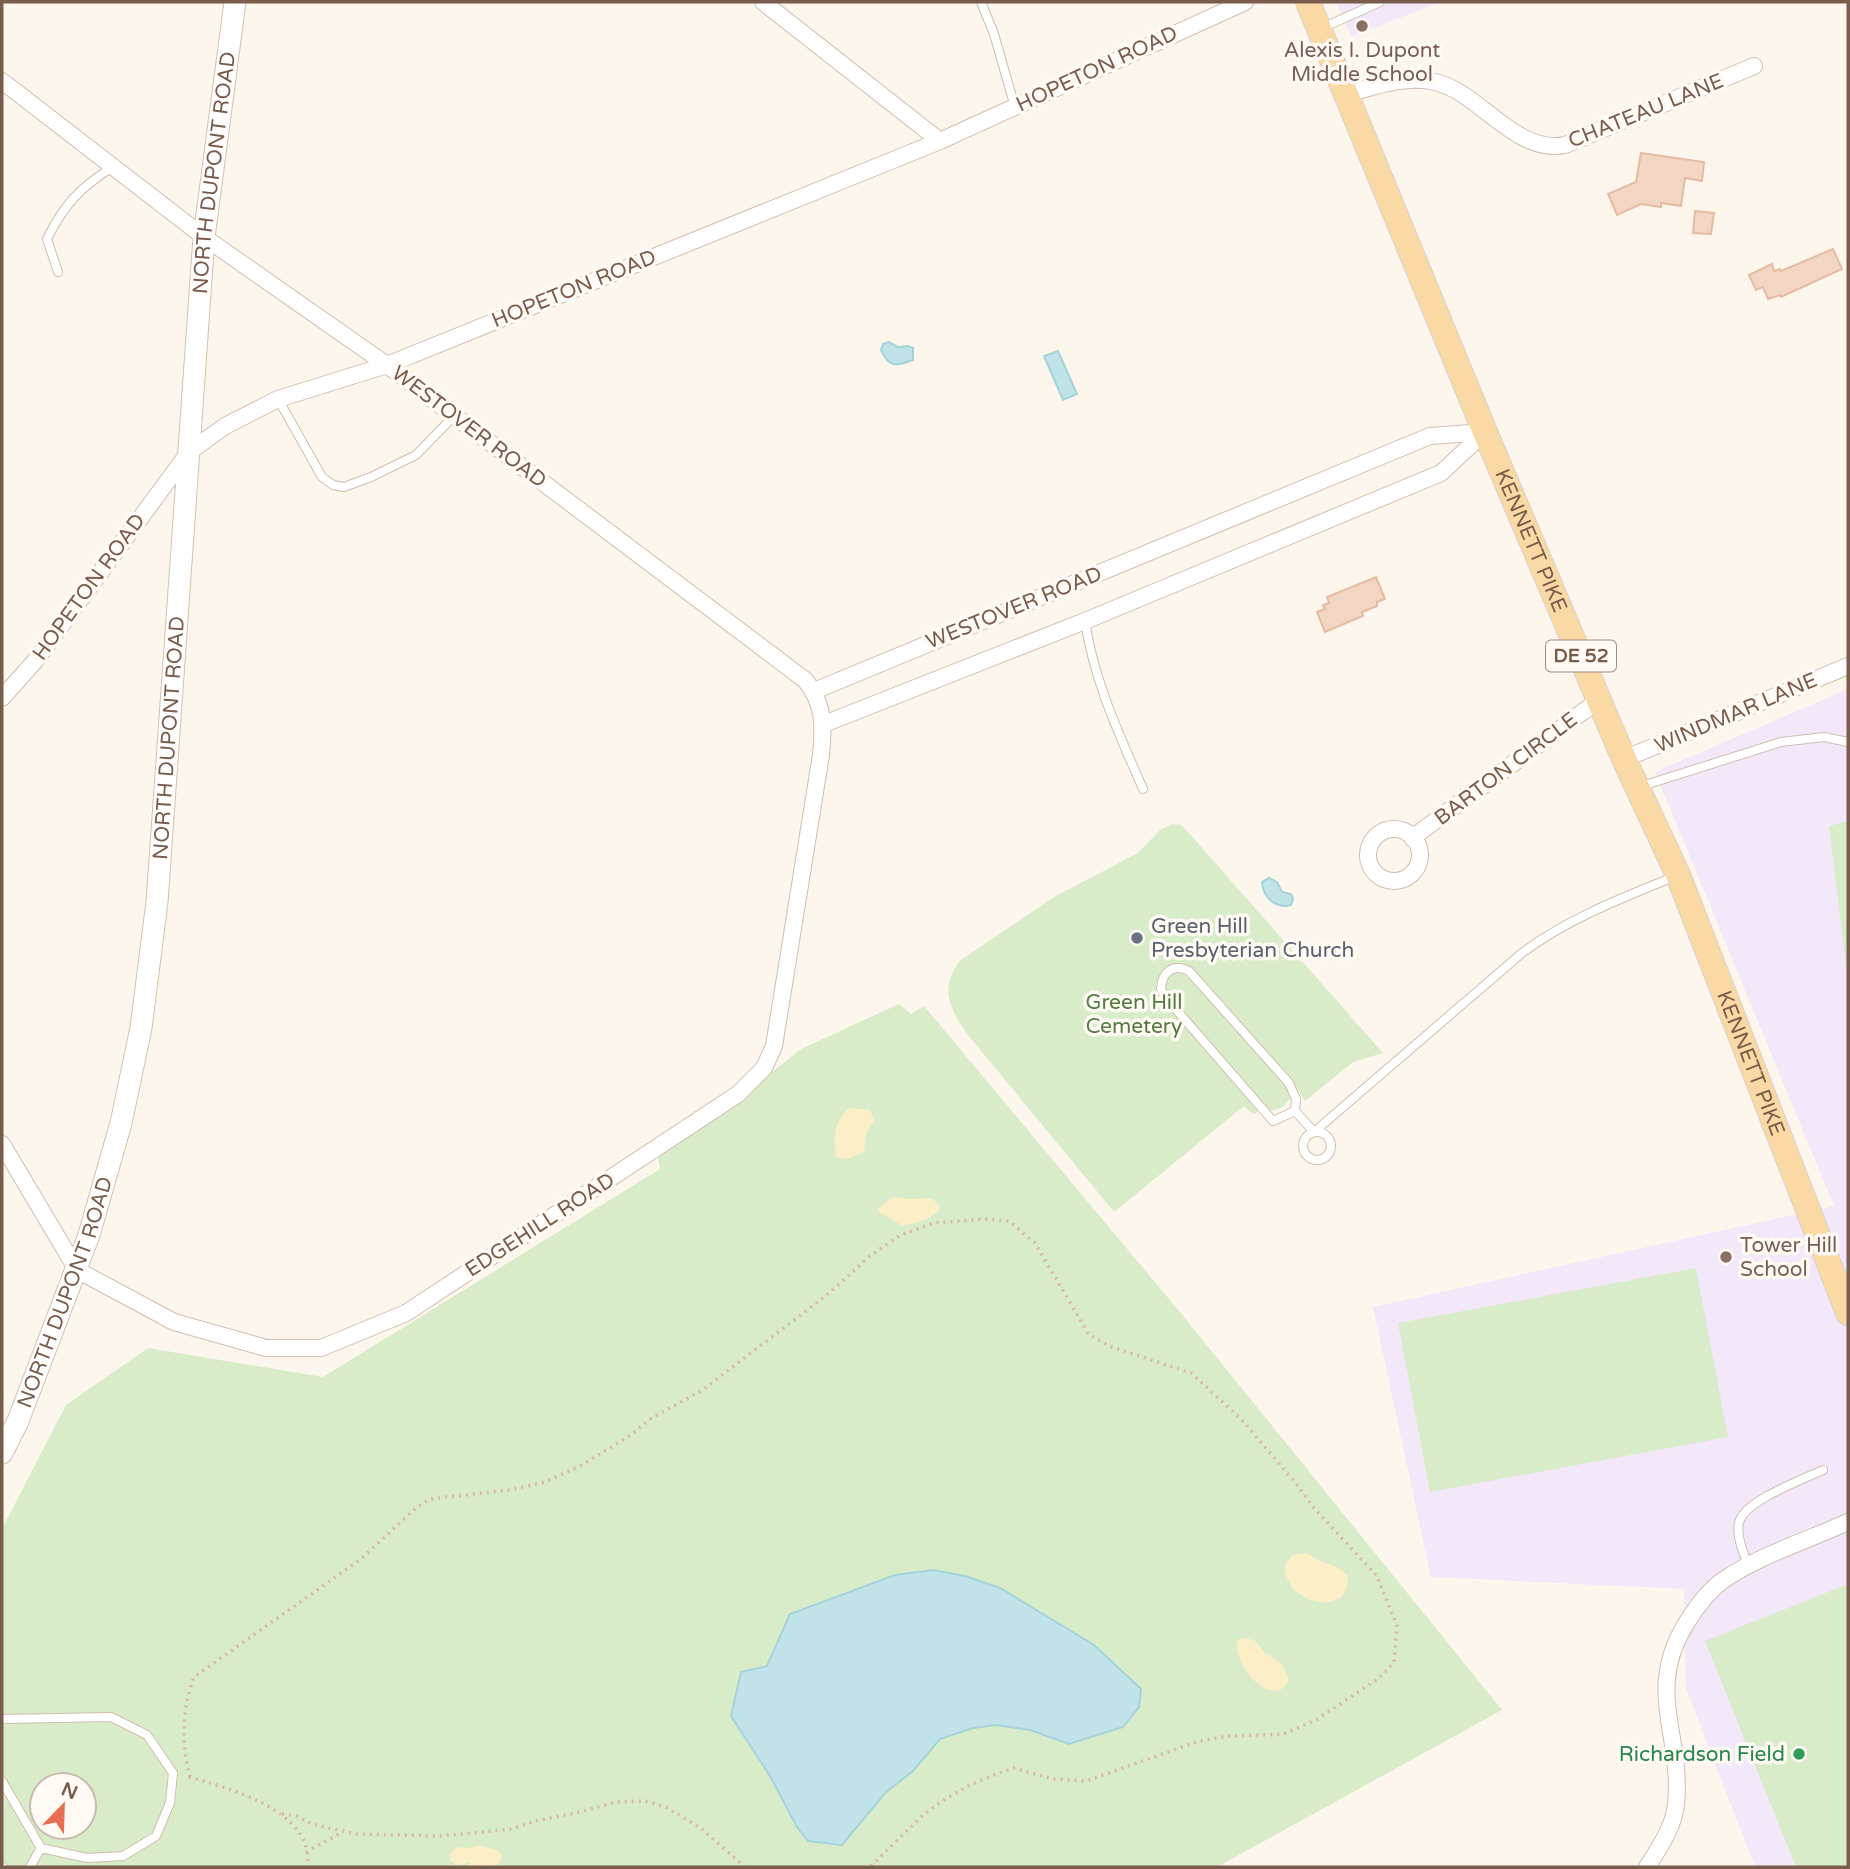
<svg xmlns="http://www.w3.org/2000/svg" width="1850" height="1869" viewBox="0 0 1850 1869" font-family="'Varela Round',sans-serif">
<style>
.education{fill:#f3e8fa}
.green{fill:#d8ecc9;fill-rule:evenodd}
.sand{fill:#fcefc7}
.water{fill:#bfe3e8;stroke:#a5d3da;stroke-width:2}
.building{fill:#f3d5c3;stroke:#e6bba3;stroke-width:2}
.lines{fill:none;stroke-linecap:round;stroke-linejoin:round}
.service-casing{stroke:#d1beb0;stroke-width:10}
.minor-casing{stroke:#d1beb0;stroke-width:18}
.secondary-casing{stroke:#d6c0b0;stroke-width:23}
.primary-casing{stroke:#dad1cd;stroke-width:26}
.path{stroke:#d9b8a5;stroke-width:3.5;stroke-dasharray:2 5;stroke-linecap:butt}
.service{stroke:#fff;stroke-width:8}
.minor{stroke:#fff;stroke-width:16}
.secondary{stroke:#fff;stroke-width:21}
.primary{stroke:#fbd9a5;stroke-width:24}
.education-dot{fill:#8d6e63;stroke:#fffaf3;stroke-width:2.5}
.worship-dot{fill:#6b7280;stroke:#fffaf3;stroke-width:2.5}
.leisure-dot{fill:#2e9e5b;stroke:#fffaf3;stroke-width:2.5}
.labels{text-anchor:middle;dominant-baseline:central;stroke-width:7;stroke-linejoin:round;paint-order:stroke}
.shield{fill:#fffaf3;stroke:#a28b7f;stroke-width:2}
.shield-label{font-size:19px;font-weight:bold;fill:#7a5c4d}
.education-label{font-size:21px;fill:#785e54;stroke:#fffaf3}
.street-label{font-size:21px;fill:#7a5c4d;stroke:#fffaf3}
.worship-label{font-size:21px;fill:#5b616d;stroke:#fffaf3;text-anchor:start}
.park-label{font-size:21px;fill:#537a41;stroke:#fffaf3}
.leisure-label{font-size:21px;fill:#27864d;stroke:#fffaf3;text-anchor:end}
</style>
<rect width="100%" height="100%" fill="#fdf6ec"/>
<path class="education" d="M1336,2H1440L1351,37Z
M1848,689V1867H1755L1686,1689L1684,1589L1431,1577L1373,1307L1834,1206L1655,772Z"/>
<path class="green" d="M1848,821V981L1829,826Z
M1172,824L1181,825L1188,832L1383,1053L1353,1062L1305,1101L1298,1090C1287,1099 1286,1111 1270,1110L1264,1104L1255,1114L1249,1111L1244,1106L1114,1212L968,1035C950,1010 938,987 961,960L1054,897L1138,853L1160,830Z
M899,1004L911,1014L924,1006L1180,1312L1502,1710L1217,1867H2V1529L66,1405L148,1348L323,1377L660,1169L658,1158L671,1147L717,1116L801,1049ZM42,1785H84V1827H42Z
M1696,1268L1728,1437L1430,1492L1398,1323Z
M1848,1584V1867H1796L1705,1641Z"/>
<path class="sand" d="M849,1108L870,1110L874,1120L866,1134L864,1151C856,1157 846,1161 836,1157C833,1136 834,1122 849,1108Z
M893,1197C899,1197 904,1199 910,1199C923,1200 933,1193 940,1208C931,1221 917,1222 903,1226L879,1212L878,1209Z
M1306,1553C1312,1555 1316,1560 1322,1562C1333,1565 1340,1567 1348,1576L1347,1588L1342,1597L1328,1603L1310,1600L1293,1590L1285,1573L1286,1563L1293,1555Z
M1242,1638L1254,1640L1265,1653L1282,1664L1289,1680C1273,1713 1230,1662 1238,1640Z
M479,1845C487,1849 496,1847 502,1855L500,1862L494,1867H469L470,1862L456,1865L450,1861V1854L457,1847L469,1848Z"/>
<path class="water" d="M889,342L898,347L908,346L913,348V360C897,366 889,368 881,350L883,344Z
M1058,351L1077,394L1063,400L1044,356Z
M1269,878L1277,882L1282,892L1291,894L1293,899L1291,905C1276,909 1263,898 1262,882Z
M933,1570L965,1576L1000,1588L1094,1645L1141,1689L1139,1707L1123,1727L1069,1744L1030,1730L996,1725L973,1728L940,1739L913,1771L886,1792L842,1845L808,1841L797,1827L770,1776L731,1716L741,1672L767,1666L790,1614L895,1575Z"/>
<path class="building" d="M1641,153L1704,162L1702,181L1685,178L1681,206L1661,203V207L1641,204L1617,215L1608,194L1636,182Z
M1695,211L1714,213L1711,234L1693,233Z
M1833,249L1842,269L1781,297L1780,295L1768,299L1763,287L1756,290L1749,275L1772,264L1774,271L1780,269L1781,271Z
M1376,577L1385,599L1377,602V606L1362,612L1363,616L1325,632L1317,612L1325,609L1323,605L1329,603L1327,597Z"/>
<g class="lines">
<defs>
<path id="service" d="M981,2L994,34L1015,107
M1322,28L1380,2
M58,272L47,239C65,203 79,189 112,167
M278,399L322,477L333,485L344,487L371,477L416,455L454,416
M1085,621C1094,681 1119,734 1143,789
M1642,786L1781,742L1824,737L1848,742
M1295,1111L1296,1099L1289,1083L1189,971C1173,963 1162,972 1161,989L1166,998L1273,1121L1295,1111L1314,1132L1522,953C1569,918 1622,898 1676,876
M1303 1146a14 14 0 1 1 28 0a14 14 0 1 1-28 0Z
M1748,1566C1744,1553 1736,1537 1739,1523C1743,1501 1804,1479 1823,1470
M2,1719L111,1717L147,1735L173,1773L170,1803L156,1836L123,1856L87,1858L41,1848
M2,1781L41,1848L30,1867
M2,1867H3"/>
<path id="minor" d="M763,2L940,141
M2,81L204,237L387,365L805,680C824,702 824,727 821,755L774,1046L764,1068L738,1094L406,1313L321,1348H266L174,1322L77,1270L2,1144
M1346,94C1374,87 1402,76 1431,81C1478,89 1514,155 1565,145L1754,66
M814,691L1430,436L1485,432
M2,698L35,661L189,452L225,426L278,399L387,365L940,141L1245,2
M824,724L1085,621L1441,473L1485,432
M1624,759L1848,666
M1368 855a26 26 0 1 1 52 0a26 26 0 1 1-52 0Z
M1412,838L1599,700
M1647,1867C1659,1848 1674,1827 1676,1804C1683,1735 1644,1690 1687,1622C1697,1606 1707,1592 1722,1581C1758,1556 1808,1540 1848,1522"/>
<g id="secondary">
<path id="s1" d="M2,1453L18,1421L89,1235L121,1123L141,1028L157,902L204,237L235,2"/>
</g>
<g id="primary">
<path id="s2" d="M1308,2L1485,432L1624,759L1678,875L1848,1313"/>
</g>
</defs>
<use href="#service" class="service-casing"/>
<use href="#minor" class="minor-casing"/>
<use href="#secondary" class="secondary-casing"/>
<use href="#primary" class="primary-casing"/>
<path class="path" d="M189,1777C229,1788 316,1811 307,1867
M190,1777C181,1744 182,1709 194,1677L361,1559L417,1507L430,1499L509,1490L545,1482L580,1466L631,1435L650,1419L701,1391L827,1295L870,1256L899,1236L933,1223L985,1219L1009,1221L1035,1243L1089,1335L1112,1347L1191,1373L1241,1419L1295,1482L1314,1508L1377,1576L1397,1626L1394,1663L1378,1679L1316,1720L1283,1734L1229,1736L1199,1741L1086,1781L1053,1779L1014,1768L994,1775L968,1786L942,1801L923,1815L870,1867
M282,1814L296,1816L312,1824L355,1834L442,1836L512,1829L535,1821L580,1812L616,1802L645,1801L666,1807L702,1829L745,1867
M306,1852L341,1833"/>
<use href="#service" class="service"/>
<use href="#minor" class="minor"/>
<use href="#secondary" class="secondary"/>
<use href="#primary" class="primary"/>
</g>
<g class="education-dot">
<circle cx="1362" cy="26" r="7"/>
<circle cx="1726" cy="1257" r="7"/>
</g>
<circle class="worship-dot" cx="1137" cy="938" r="7"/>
<circle class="leisure-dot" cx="1799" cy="1754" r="7"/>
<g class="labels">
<rect class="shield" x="1546" y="640.5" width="70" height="31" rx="5"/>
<g class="shield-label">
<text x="1581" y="656">DE 52</text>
</g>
<g class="education-label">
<text x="1362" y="50">Alexis I. Dupont<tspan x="1362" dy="24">Middle School</tspan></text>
<text x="1740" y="1245" text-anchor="start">Tower Hill<tspan x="1740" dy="24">School</tspan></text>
</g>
<g class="street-label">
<text transform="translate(1097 69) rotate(-25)">HOPETON ROAD</text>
<text transform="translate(1646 111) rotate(-22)">CHATEAU LANE</text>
<text stroke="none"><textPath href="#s1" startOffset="1307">NORTH DUPONT ROAD</textPath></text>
<text transform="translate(574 289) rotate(-22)">HOPETON ROAD</text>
<text transform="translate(469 427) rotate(37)">WESTOVER ROAD</text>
<text stroke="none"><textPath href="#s2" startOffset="583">KENNETT PIKE</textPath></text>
<text transform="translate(89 587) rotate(-54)">HOPETON ROAD</text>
<text transform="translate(1014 608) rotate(-22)">WESTOVER ROAD</text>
<text transform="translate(1736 713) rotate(-23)">WINDMAR LANE</text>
<text stroke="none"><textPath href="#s1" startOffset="740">NORTH DUPONT ROAD</textPath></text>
<text transform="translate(1506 769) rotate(-37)">BARTON CIRCLE</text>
<text stroke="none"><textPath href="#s2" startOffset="1150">KENNETT PIKE</textPath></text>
<text transform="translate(540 1225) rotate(-33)">EDGEHILL ROAD</text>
<text stroke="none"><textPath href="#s1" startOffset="173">NORTH DUPONT ROAD</textPath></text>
</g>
<g class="worship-label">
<text x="1151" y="926">Green Hill<tspan x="1151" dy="24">Presbyterian Church</tspan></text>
</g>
<g class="park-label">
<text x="1134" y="1002">Green Hill<tspan x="1134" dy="24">Cemetery</tspan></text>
</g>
<g class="leisure-label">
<text x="1785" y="1754">Richardson Field</text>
</g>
</g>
<rect width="1850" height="1869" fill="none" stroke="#7a5c4d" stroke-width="7"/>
<g transform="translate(63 1806) rotate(23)"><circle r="33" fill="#fffaf3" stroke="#cabbb1" stroke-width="2"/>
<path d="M0-5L12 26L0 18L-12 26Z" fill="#e76f51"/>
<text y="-10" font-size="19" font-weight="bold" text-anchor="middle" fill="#7a5c4d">N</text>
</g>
</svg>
